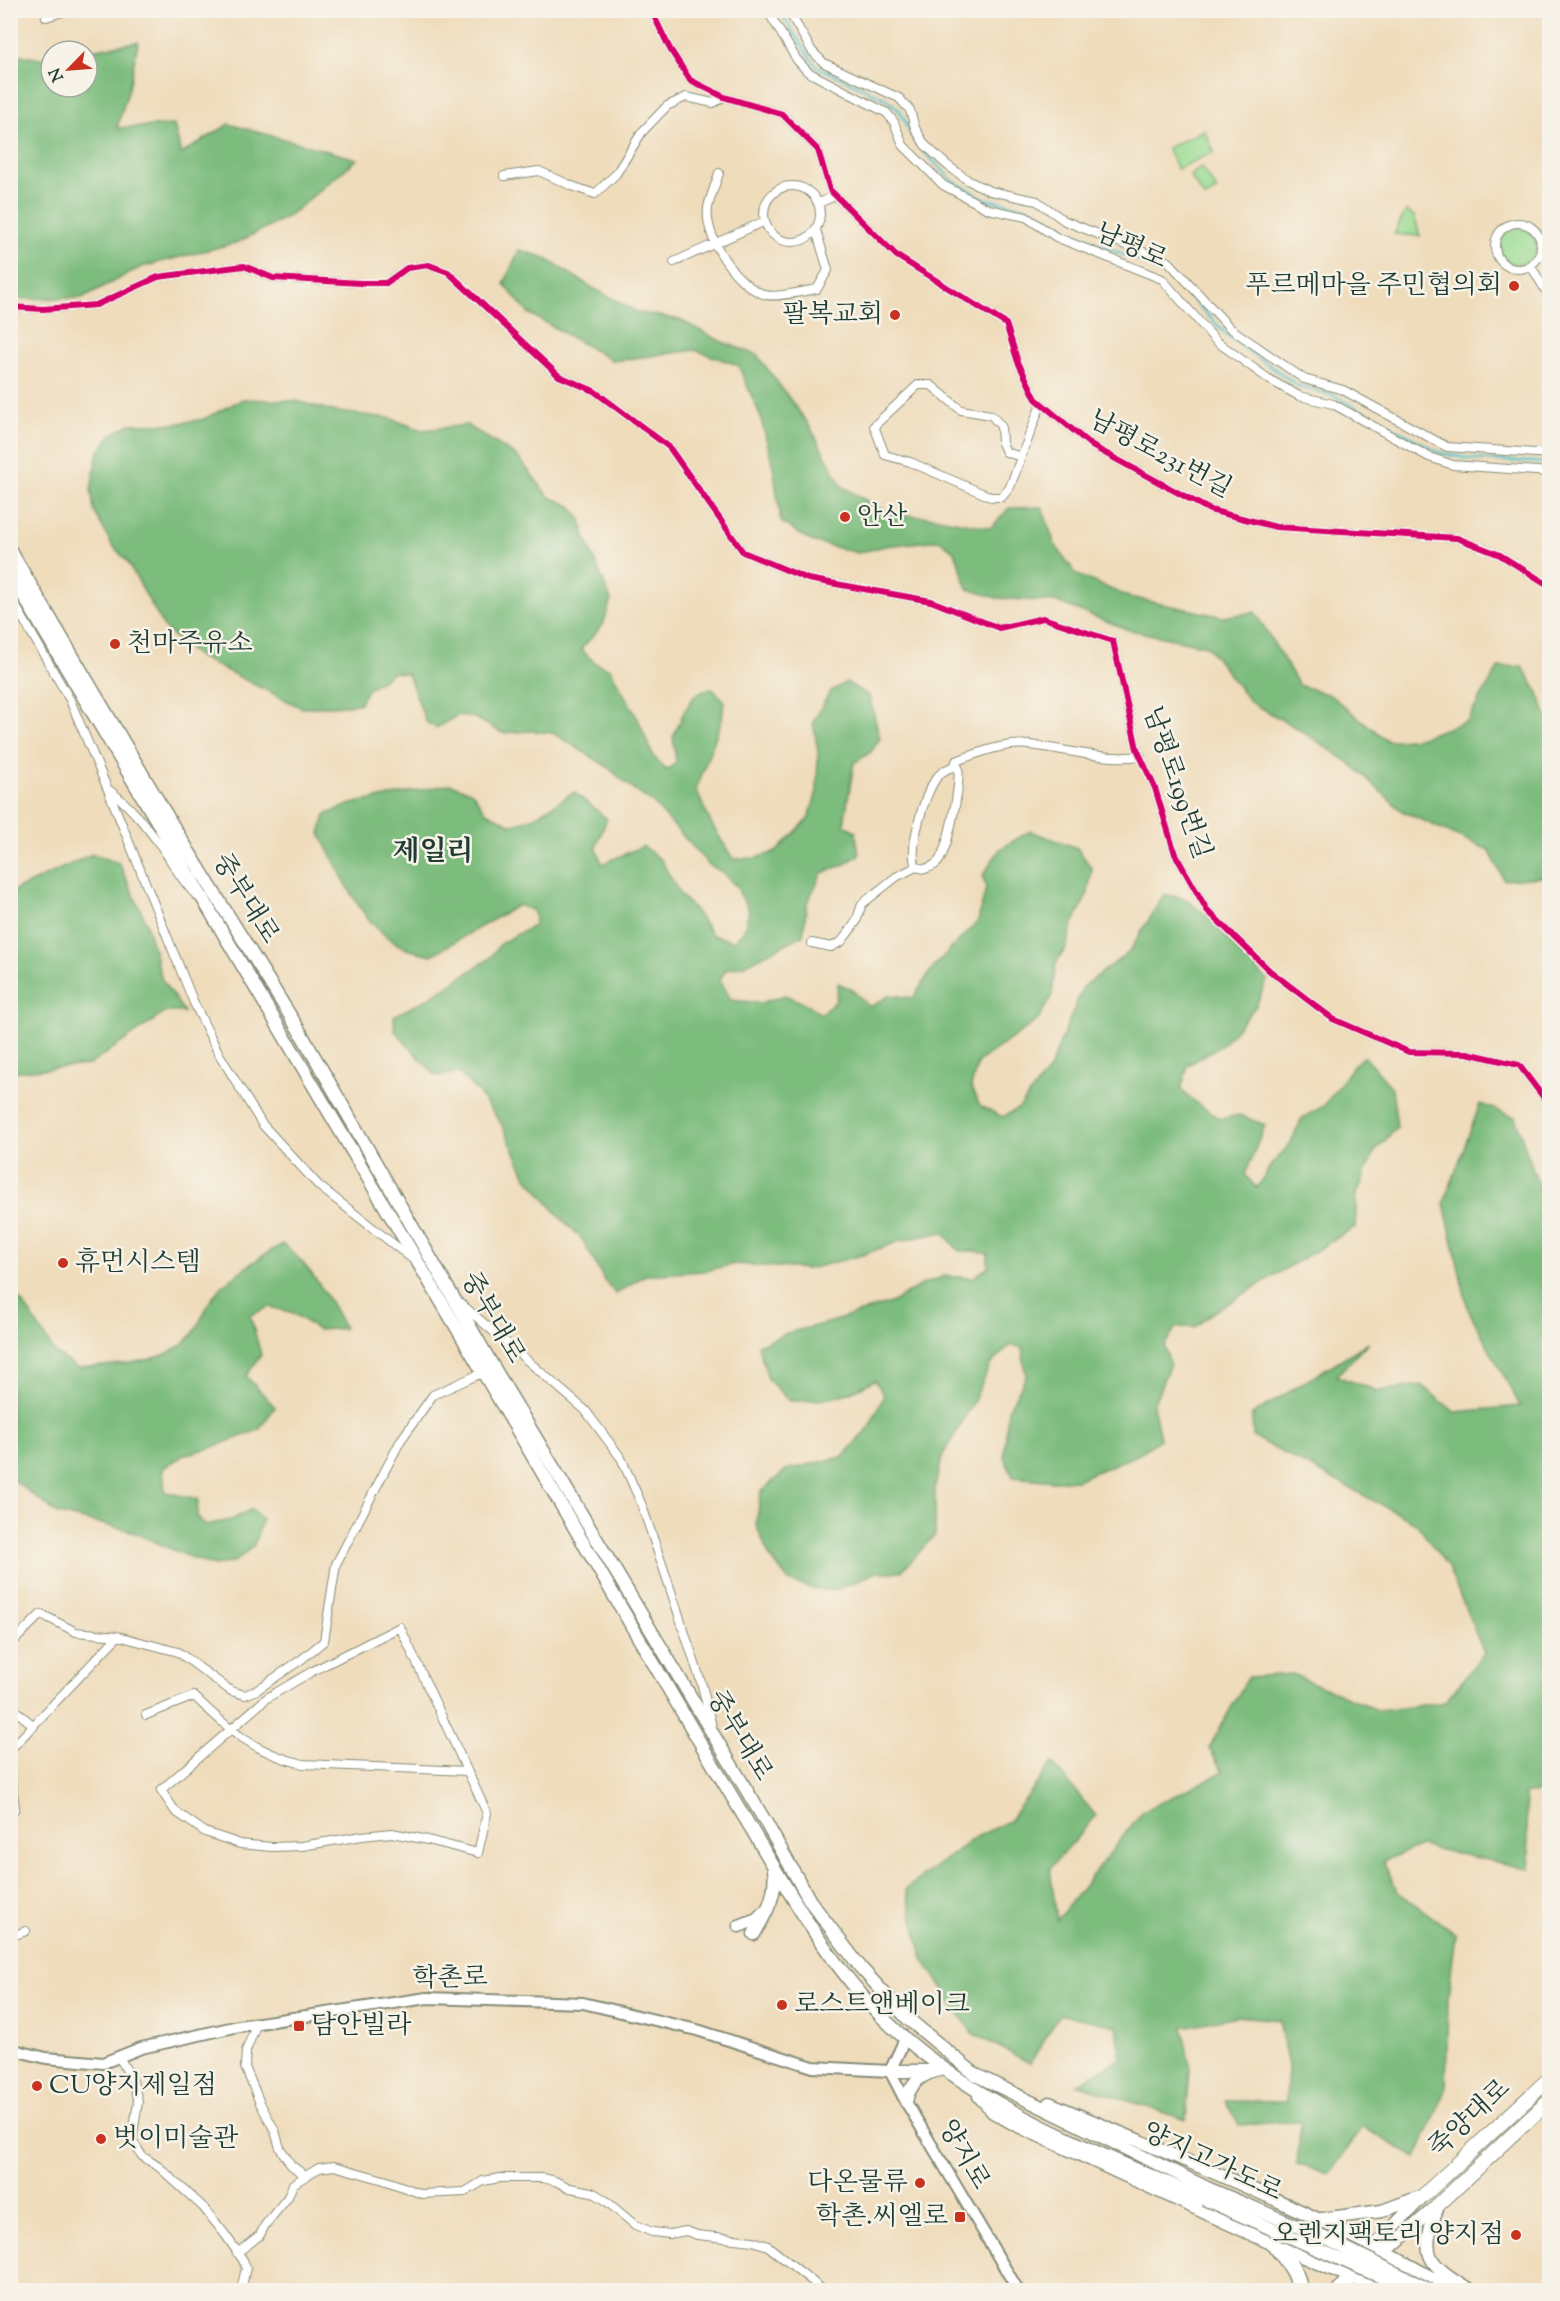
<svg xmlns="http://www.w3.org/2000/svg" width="1560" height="2301" viewBox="0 0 1560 2301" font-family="'Sorts Mill Goudy','Noto Serif KR',serif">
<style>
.green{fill:#9bdc93;stroke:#5d8c64;stroke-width:1.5}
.forest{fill:#7cbc7d;stroke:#4e7c58;stroke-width:1.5}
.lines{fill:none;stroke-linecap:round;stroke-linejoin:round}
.stream{stroke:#53c1c9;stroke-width:3}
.minor-casing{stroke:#878c78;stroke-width:10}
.tertiary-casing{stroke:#878c78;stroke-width:14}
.primary-casing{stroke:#878c78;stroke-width:15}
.trunk-casing{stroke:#878c78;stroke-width:16}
.motorway-casing{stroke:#878c78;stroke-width:18}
.minor{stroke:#fff;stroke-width:8}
.tertiary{stroke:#fff;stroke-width:10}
.primary{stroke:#fff;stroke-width:12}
.trunk{stroke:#fff;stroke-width:14}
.motorway{stroke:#fff;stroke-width:15}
.primary-bridge-casing{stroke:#878c78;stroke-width:15;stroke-linecap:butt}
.primary-bridge{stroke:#fff;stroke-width:12}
.cycleway-casing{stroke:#f7f3e8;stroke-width:10}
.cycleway{stroke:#d6006c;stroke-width:6}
.poi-dot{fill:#c8321e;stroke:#f7f3e8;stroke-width:2}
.labels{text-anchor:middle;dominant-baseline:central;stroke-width:5;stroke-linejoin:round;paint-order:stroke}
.street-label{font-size:26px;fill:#1f3d34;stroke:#f7f3e8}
.poi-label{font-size:26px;fill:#1f3d34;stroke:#f7f3e8;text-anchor:start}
.quarter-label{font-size:28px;font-weight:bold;fill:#1f3d34;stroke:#f7f3e8}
</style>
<rect width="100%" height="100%" fill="#f7f3e8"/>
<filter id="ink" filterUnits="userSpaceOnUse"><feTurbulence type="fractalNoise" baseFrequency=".0167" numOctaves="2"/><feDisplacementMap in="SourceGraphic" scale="12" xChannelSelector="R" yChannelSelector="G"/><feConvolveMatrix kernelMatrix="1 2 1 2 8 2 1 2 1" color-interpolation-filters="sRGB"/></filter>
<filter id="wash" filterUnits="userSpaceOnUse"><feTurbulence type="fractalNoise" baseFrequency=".008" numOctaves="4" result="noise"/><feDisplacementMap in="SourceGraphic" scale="24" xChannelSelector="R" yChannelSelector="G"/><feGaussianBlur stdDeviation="1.35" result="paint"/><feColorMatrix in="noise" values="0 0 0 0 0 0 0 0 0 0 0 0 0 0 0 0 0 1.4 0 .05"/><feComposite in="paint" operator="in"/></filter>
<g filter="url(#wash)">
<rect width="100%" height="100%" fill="#efdcbb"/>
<path class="green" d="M1204,130L1214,152L1177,169L1167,148Z
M1201,167L1217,190L1205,198L1190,176Z
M1406,211L1414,216L1420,236L1394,234Z
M1500 246a18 18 0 1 1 36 0a18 18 0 1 1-36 0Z"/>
<path class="forest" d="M138,42L129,88L117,128L174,125L181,154L229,124L357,159L290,215L239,242L141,267L82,298L11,299V53L40,59L51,57V87H87V51H84Z
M519,250L543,257L591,287L637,312L680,320L722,342L757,355L809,425L842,486L888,514L933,517L991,528L1009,508L1042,507L1055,545L1077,575L1129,597L1224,617L1255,612L1299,685L1330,695L1388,741L1419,738L1467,721L1499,667L1522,666L1537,690L1549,722V879L1542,877L1504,880L1489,850L1402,811L1351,764L1300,730L1250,702L1207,646L1129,630L1057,602L997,598L968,589L955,552L939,540L885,546L858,553L811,541L781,522L773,466L760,415L738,365L695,350L613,361L528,313L504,284Z
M243,399L296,401L337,412L389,418L422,430L467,425L518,457L548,496L571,506L581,520L585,537L611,600L603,625L581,649L595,663L610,669L639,721L653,756L666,770L676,763L673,737L684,712L695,695L711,688L724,700L722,719L696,790L712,825L733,859L755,858L776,852L809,818L817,791L818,752L813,722L830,692L846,682L869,696L880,738L871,752L854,763L844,824L856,832L859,855L843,865L822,873L807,903L803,935L745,965L726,969L720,979L731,1000L761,1003L785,995L808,1005L821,1014L836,1001L838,983L851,989L870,1007L890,995L913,998L934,966L978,921L986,888L983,875L1000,849L1030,831L1077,848L1092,869L1088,893L1072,926L1066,948L1056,963L1052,995L1038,1020L978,1062L971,1087L980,1106L1003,1117L1019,1108L1049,1070L1083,987L1130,951L1164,894L1186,899L1207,916L1239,952L1267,980L1256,1006L1222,1045L1188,1065L1181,1090L1199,1105L1221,1119L1239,1115L1265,1125L1245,1175L1257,1188L1271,1165L1290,1144L1302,1118L1324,1106L1354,1065L1364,1056L1392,1088L1397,1127L1373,1154L1357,1194L1355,1227L1212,1313L1195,1327H1176L1164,1346L1170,1364L1153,1405L1160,1439L1137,1455L1076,1480L1054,1481L1013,1477L1004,1457L1008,1410L1026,1377L1022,1347L1010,1345L990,1365L974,1401L943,1455L935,1486V1535L901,1572H876L834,1591L810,1588L789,1581L769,1555L756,1525L761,1492L786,1470L842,1457L868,1429L884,1396L875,1380C842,1398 827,1401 789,1401L768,1379L758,1345L787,1333L831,1322L893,1302L919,1286L945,1276L972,1278L988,1267V1254L974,1251H959L943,1232L900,1241L859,1256L808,1269L735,1264L704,1271L645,1275L616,1294L606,1283L582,1239L558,1215L526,1176L501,1123L480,1095L459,1073L436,1076L395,1031L394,1016L429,998L489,959L501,943L535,925L534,911L518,905L432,955C424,953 413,952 405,948C359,926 344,876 320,834L325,815L351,804L451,784L472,792L486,812L512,825L535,817L574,792L607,819L596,846L602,864L643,846L661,860L681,896L695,910L712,935L734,941L744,930L749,911L736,886L722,872L709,865L654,804L634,790L605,765L553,733L530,731L502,733L475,718L458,715L436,728L426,722L408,674L393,672L367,690L359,704L302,708L197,656L165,629L127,561L112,545L94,511L91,489L98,453L112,434L130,424H174L204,419Z
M92,854L119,863L146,922L162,980L184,1012H166L89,1065L11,1072V892Z
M1480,1104L1515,1117L1550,1219L1549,1792L1525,1793L1530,1869L1421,1846L1383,1861L1397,1891L1456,1934L1448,1997L1446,2090L1416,2158L1363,2127L1329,2174L1297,2164L1301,2121L1239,2125L1225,2101L1286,2102L1288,2066L1279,2020L1238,2016L1183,2027L1190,2069L1186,2120L1077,2084L1121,2059L1117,2026L1060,2014L1030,2063L972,2033L923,1959L906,1889L974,1838L1009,1821L1052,1763L1096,1816L1050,1868L1057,1920L1143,1811L1223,1772L1209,1748L1248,1677L1292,1674L1380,1711L1445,1702L1484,1653L1448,1567L1416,1523L1253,1437L1252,1415L1369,1342L1336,1376L1378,1391L1421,1385L1455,1412L1520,1406L1468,1309L1444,1203Z
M283,1244C310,1265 329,1298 344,1328L318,1330L291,1312L270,1307L250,1315L261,1355L246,1376L275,1407L259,1430L213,1447L184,1455L163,1468L165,1492L198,1499L197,1516L205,1525L231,1520L252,1509L262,1520L254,1545L236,1561L215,1566L187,1556L128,1530L58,1514L11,1478V1289L30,1313L55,1353L77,1368C102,1366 147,1364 168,1353C202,1336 197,1318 216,1293C226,1279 268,1252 283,1244Z"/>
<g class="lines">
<path class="stream" d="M779,10L816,66L886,99L900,111L916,144L953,181L985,199L1028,208L1059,228L1166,272L1227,335L1298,386L1335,396L1440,453L1471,459L1550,463"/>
</g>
</g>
<g filter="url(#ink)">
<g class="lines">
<defs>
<path id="minor" d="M651,10L670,49L690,80L724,97L782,114L818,150L830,190L897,256L1006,324L1018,362L1036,399L1092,446L1210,510L1276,527L1457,538L1500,555L1550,586
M767,10L797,60L808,72L887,113L894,122L903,145L943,185L988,209L1026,217L1056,237L1162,279L1216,341L1270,380L1299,396L1333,404L1429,457L1453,465L1550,472
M788,10L812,51L824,63L899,98L910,110L915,128L925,145L947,165L969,181L990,191L1037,201L1065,221L1169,262L1230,328L1304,379L1343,390L1447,447L1550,454
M46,17L69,10
M719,173C716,184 710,196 708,208C704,238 737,287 766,295C777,298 804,291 817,289L828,270L816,230
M504,176L539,171L572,186L595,194L616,174L642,132L667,106L686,97L713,103L724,97
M764 214a28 28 0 1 1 56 0a28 28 0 1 1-56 0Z
M819,203L835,196
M1495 246a23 23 0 1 1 46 0a23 23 0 1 1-46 0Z
M674,262L765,221
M1531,266L1550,298
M10,307L43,309L96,305L158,277L244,266L273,278L361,283H386L407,268L429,265L448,272L559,376L594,391L669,447L743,552L808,579L931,601L999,628L1043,618L1113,641L1137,749L1155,788L1175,854L1207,910L1270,971L1333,1019L1409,1052L1467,1053L1519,1065L1550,1106
M1021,457L1006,452L1002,443L1001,426L991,415L961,410L931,385H918L874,426L885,455L910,462L991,497H1002L1010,487L1041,404
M10,596L70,700L108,790L194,1003L219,1054L262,1124L319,1186L415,1261
M955,766L958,767C961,786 949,842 940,859C937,865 931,867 925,869L916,867C908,848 925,791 938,776C942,771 949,768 955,766L956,761C978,753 1005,742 1029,745C1067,749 1102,761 1141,756
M109,790C130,805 146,826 161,846C173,863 182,882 197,896
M812,943L831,947L841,942L848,933L856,922L862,904L896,877L916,867
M459,1302L585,1410L621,1458L641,1503L662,1564L702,1685L712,1727
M400,1627L487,1813L478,1853L428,1840L392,1833L362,1836L302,1846L272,1847L240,1844L205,1832L175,1811L161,1790L267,1698L311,1672Z
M10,1645L41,1614L76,1632L118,1636L178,1652L231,1691L245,1695L257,1690L302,1659L324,1641L336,1564L401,1440L433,1395L484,1372
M10,1706L34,1726
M146,1715L194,1696C229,1730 255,1753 303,1764L467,1771
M10,1750L118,1636
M10,1767L15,1808L10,1816
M10,1937L26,1931
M257,2023L246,2051L245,2067L260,2103L275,2131L280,2148L291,2165L304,2175
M119,2057L133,2081L138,2102L132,2140L142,2156L159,2167L203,2207L224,2233L243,2260L246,2268L241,2290
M237,2253L260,2235L265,2225L288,2197L293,2184L319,2168L334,2166L384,2180L422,2194L465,2192L483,2181L500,2178H543L555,2181L570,2188L592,2192L605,2200L635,2225L652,2232L670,2234L686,2231L697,2235L753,2241L768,2246L823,2290"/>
<path id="tertiary" d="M10,2049L46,2058L103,2063L141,2048L239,2026L427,1998L583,2003L697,2030L813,2067L890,2071
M890,2071L906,2102L1018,2290
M890,2071L905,2039"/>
<path id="primary" d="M10,550L173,826L299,1030L491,1363L765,1821L810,1901L861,1968L907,2018L976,2075L1207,2188
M10,573C197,892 388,1208 574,1527C633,1628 692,1730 752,1830C791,1895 828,1963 882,2017C970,2105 1092,2149 1204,2199
M739,1926L757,1919L764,1912
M754,1934C767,1912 777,1895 774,1869
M890,2071H931
M979,2096L993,2112L1016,2125L1275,2245L1382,2290
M906,2102C910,2081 923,2073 944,2069
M1049,2103C1186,2161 1325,2215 1453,2290
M1438,2206C1419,2257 1427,2263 1470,2290
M1322,2219L1382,2211L1420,2197
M1371,2250L1424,2195
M1382,2255L1438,2205"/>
<path id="trunk" d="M1424,2195L1550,2078
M1438,2205L1550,2100"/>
<path id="motorway" d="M1275,2245C1285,2259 1299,2272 1299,2290
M1340,2290L1351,2277"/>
</defs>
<use href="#minor" class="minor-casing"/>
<use href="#tertiary" class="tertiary-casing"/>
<use href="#primary" class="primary-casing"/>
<use href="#trunk" class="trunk-casing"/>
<use href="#motorway" class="motorway-casing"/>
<use href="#minor" class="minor"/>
<use href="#tertiary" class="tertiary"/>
<use href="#primary" class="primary"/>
<use href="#trunk" class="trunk"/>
<use href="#motorway" class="motorway"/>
<defs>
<path id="primary-bridge" d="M1207,2188L1327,2239L1430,2290
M1204,2199L1410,2290"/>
</defs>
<use href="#primary-bridge" class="primary-bridge-casing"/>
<use href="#primary-bridge" class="primary-bridge"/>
<defs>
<path id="cycleway" d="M651,10L670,49L690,80L724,97L782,114L818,150L830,190L897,256L1006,324L1018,362L1036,399L1092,446L1210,510L1276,527L1457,538L1500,555L1550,586
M10,307L43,309L96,305L158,277L244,266L273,278L361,283H386L407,268L429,265L448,272L559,376L594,391L669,447L743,552L808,579L931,601L999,628L1043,618L1113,641L1137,749L1155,788L1175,854L1207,910L1270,971L1333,1019L1409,1052L1467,1053L1519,1065L1550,1106"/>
</defs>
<use href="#cycleway" class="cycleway-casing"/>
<use href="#cycleway" class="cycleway"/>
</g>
</g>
<g class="poi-dot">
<circle cx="1514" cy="286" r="6"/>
<circle cx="895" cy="315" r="6"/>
<circle cx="845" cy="517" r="6"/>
<circle cx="115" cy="644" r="6"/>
<circle cx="63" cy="1263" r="6"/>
<circle cx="782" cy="2005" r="6"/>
<rect x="293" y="2020" width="12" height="12" rx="3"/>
<circle cx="37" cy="2086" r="6"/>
<circle cx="101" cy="2139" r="6"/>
<circle cx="920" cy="2183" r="6"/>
<rect x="954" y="2211" width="12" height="12" rx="3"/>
<circle cx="1516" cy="2235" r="6"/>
</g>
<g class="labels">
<g class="street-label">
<text transform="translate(1131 247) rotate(24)">남평로</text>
<text transform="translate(1160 455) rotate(28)">남평로231번길</text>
<text transform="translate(1176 783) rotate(71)">남평로199번길</text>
<text transform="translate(245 899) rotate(58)">중부대로</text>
<text transform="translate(492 1318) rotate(60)">중부대로</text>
<text transform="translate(739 1736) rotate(59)">중부대로</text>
<text transform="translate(450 1979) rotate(-1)">학촌로</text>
<text transform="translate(1470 2119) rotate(-43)">죽양대로</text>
<text transform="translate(963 2155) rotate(60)">양지로</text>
<text transform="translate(1212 2163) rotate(25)">양지고가도로</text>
</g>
<g class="poi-label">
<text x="1502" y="286" text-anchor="end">푸르메마을 주민협의회</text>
<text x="883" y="315" text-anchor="end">팔복교회</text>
<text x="857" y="517">안산</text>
<text x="127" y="644">천마주유소</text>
<text x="75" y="1263">휴먼시스템</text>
<text x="794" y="2005">로스트앤베이크</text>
<text x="311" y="2026">담안빌라</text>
<text x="49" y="2086">CU양지제일점</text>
<text x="113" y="2139">벗이미술관</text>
<text x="908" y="2183" text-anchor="end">다온물류</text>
<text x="948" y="2217" text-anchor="end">학촌.씨엘로</text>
<text x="1504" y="2235" text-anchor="end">오렌지팩토리 양지점</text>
</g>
<g class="quarter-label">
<text x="433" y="853">제일리</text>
</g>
</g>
<rect width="1560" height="2301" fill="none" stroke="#f7f3e8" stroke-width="36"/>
<g transform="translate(69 69) rotate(245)"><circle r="28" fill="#f7f3e8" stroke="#a1aaa0" stroke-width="1.5"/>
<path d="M0-4.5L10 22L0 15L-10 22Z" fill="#c8321e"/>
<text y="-9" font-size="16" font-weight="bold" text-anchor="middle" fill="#1f3d34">N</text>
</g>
</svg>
